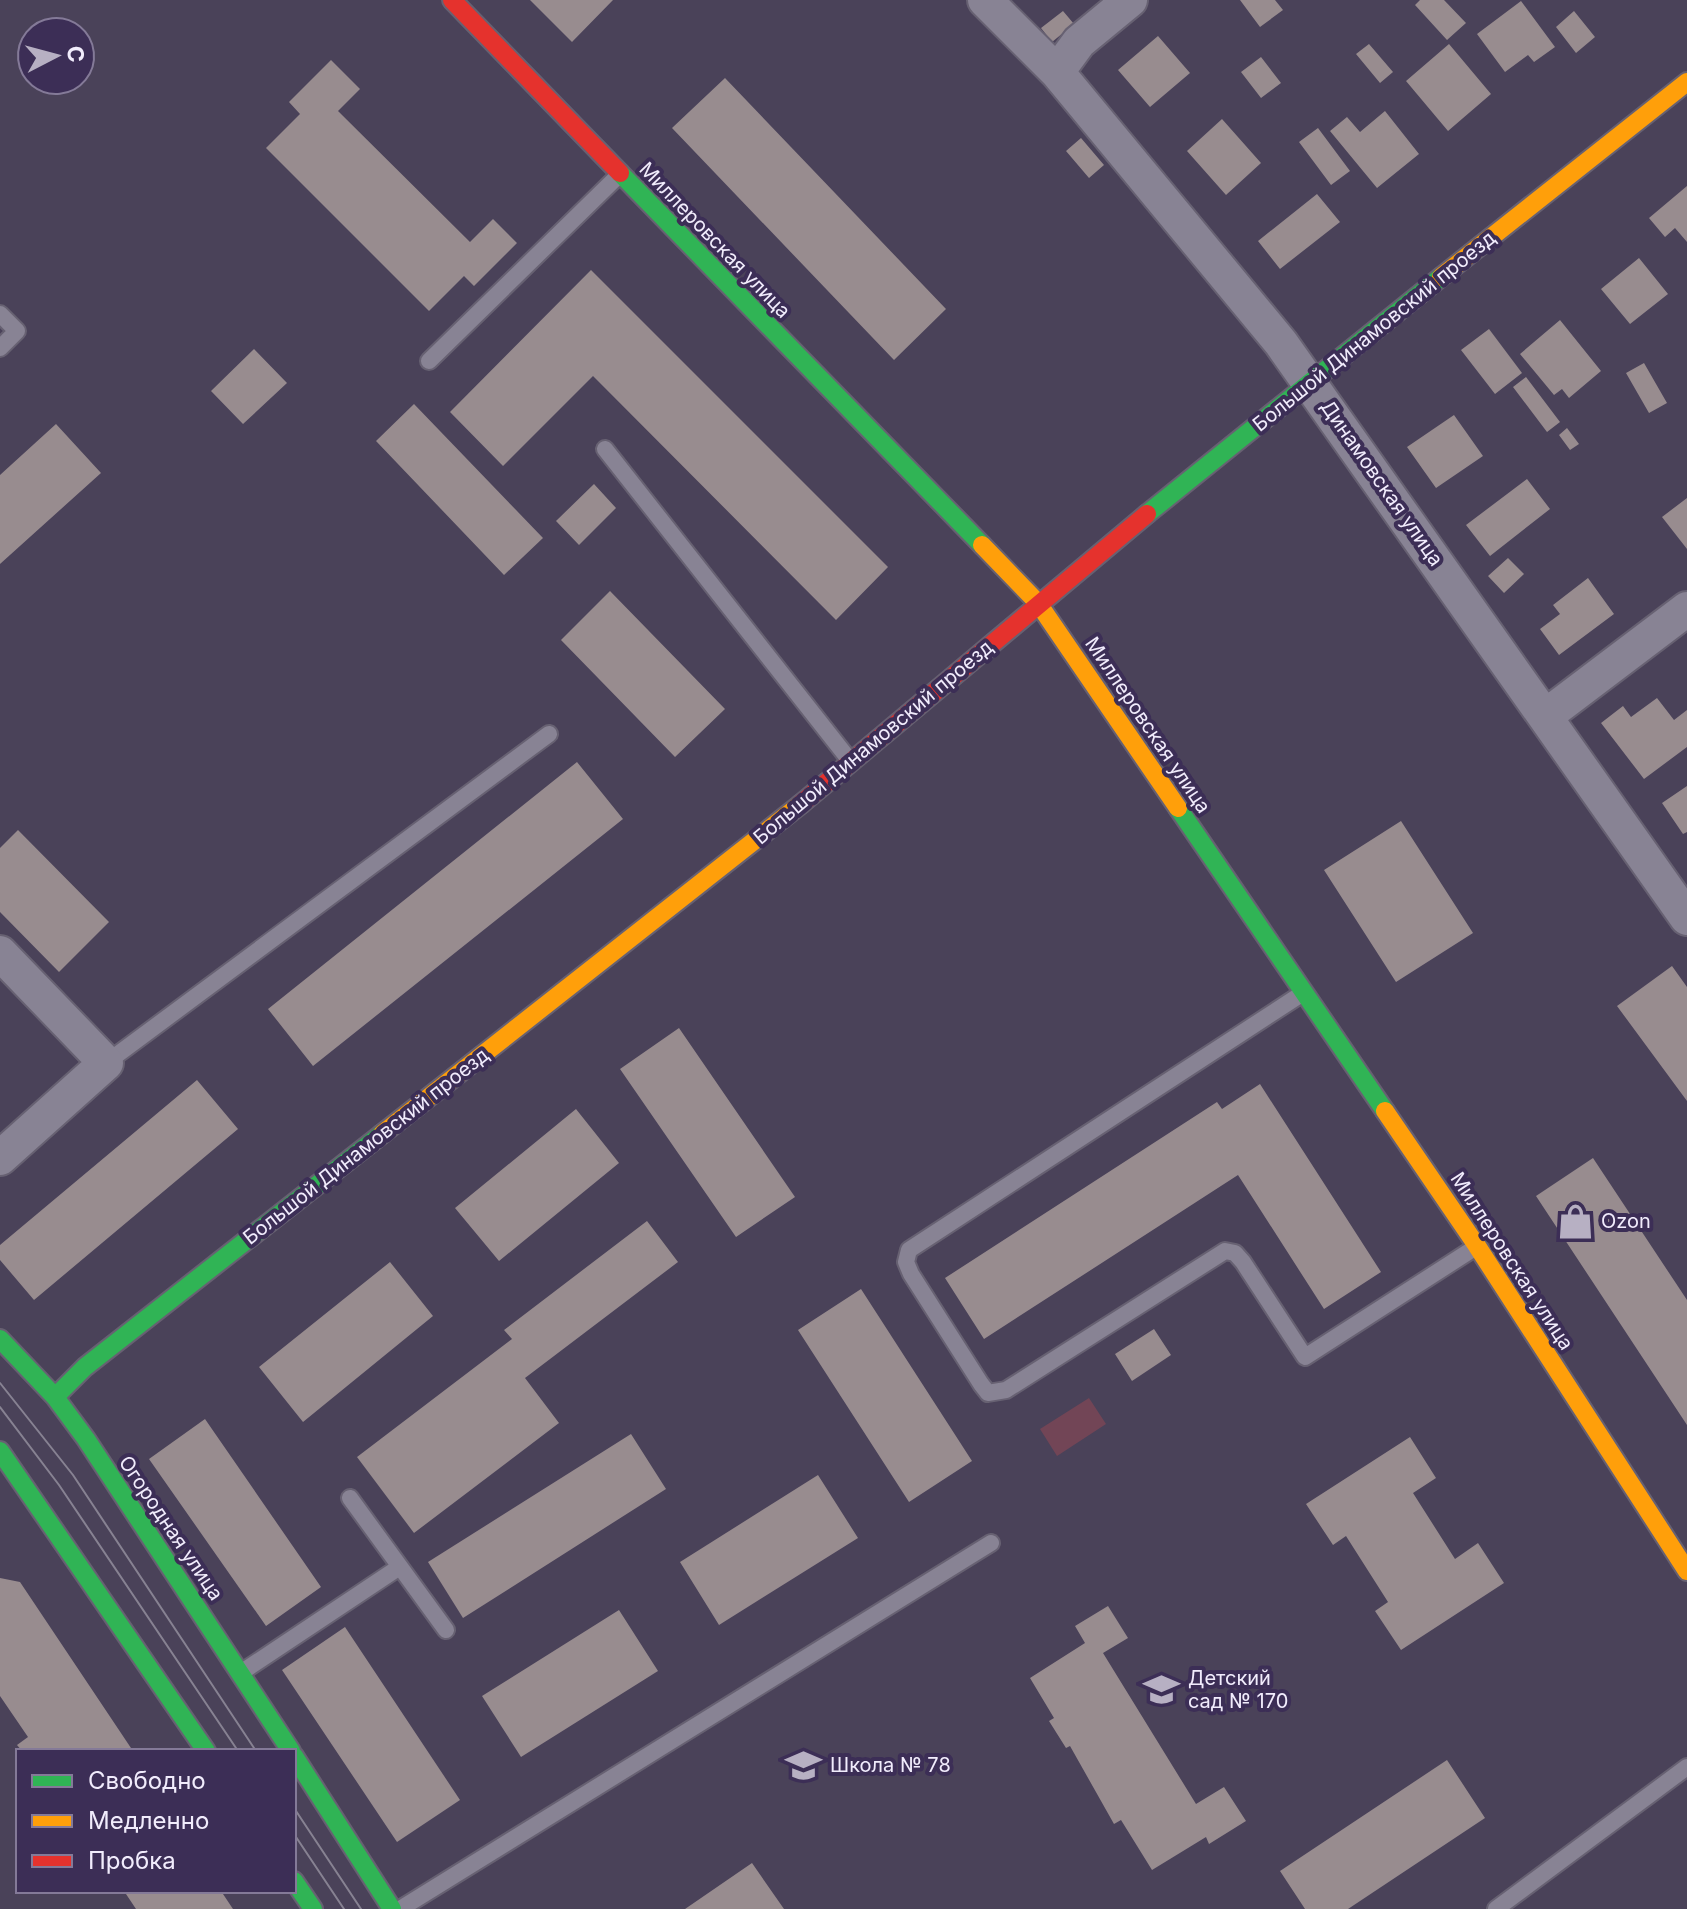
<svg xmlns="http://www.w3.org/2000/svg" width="1687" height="1909" viewBox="0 0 1687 1909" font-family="Inter,sans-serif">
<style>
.green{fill:#724556}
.building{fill:#988c8f}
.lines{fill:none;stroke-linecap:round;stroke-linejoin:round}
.lane-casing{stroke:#676172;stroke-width:20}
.street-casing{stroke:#676172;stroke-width:38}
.fast-casing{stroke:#676172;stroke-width:22}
.slow-casing{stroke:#676172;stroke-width:22}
.jam-casing{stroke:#676172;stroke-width:22}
.lane{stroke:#888394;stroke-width:16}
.street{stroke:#888394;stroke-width:34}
.fast{stroke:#30b455;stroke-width:18}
.slow{stroke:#ff9f0a;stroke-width:18}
.jam{stroke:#e5322d;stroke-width:18}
.tram{stroke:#878292;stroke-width:2}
.labels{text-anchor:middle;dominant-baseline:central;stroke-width:8;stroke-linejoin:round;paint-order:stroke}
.street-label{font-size:20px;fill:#f1ecfc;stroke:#3c2e56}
.poi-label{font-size:20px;fill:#f1ecfc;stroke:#3c2e56;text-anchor:start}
</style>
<rect width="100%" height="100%" fill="#4a4259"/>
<path class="green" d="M1089,1398L1106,1424L1057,1456L1040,1429Z"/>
<path class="building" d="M530,0H613L572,42Z
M1240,0H1275L1283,10L1260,27Z
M1420,0H1444L1466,23L1447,40L1415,5Z
M1521,1L1555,47L1534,62L1528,55L1505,72L1477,34Z
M1063,11L1074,24L1052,42L1041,28Z
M1574,11L1595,37L1576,53L1556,27Z
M1158,36L1190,73L1150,107L1118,70Z
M1369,44L1393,72L1380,83L1356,54Z
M1449,44L1491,94L1448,131L1406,81Z
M1261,57L1281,83L1261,98L1241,72Z
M331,60L360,89L338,111L470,242L493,219L517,243L474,286L464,276L429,311L266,148L300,114L289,102Z
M725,78L946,309L894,360L672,128Z
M1385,111L1419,154L1377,188L1330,131L1347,117L1360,132Z
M1222,119L1261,163L1226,195L1187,151Z
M1318,128L1350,171L1331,185L1299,142Z
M1081,138L1104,165L1089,178L1066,151Z
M1687,186V242L1675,228L1665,237L1649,218Z
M1317,194L1340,222L1280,269L1258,241Z
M1639,258L1668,294L1630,324L1601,289Z
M591,270L888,567L836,620L593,376L503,466L450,412Z
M1560,320L1601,371L1569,398L1562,389L1554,395L1520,354Z
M1489,329L1522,373L1495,394L1461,350Z
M254,349L287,383L243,424L211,391Z
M1644,363L1667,403L1649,413L1626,373Z
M1526,377L1560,422L1547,432L1513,387Z
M414,404L543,538L504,575L376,441Z
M1454,415L1483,456L1436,488L1407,447Z
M56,424L101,473L0,564V475Z
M1567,428L1579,444L1570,450L1559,435Z
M1527,479L1550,509L1490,556L1466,525Z
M594,484L616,508L579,545L556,521Z
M1687,498V549L1662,517Z
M1508,558L1524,574L1504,593L1488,576Z
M1588,578L1614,614L1559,655L1540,629L1560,614L1553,605Z
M610,591L725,709L675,757L561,640Z
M1657,698L1674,720L1687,710V747L1644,779L1601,723L1623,706L1631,717Z
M577,762L623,819L313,1066L268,1009Z
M1687,786V832L1683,834L1662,803Z
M1401,821L1473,933L1396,982L1324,870Z
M18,830L109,922L59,972L0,912V848Z
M1672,966L1687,987V1101L1617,1006Z
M679,1028L795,1197L736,1237L620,1069Z
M197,1080L238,1129L34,1300L0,1260V1245Z
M1260,1084L1381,1272L1324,1309L1238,1175L984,1339L945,1278L1217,1102L1222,1109Z
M576,1109L619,1163L499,1261L455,1208Z
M1593,1158L1687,1300V1425L1536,1196Z
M647,1221L678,1262L525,1378L559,1423L414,1533L357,1457L512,1339L504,1330Z
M390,1262L433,1316L303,1422L259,1367Z
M861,1289L972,1461L909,1502L798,1330Z
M1154,1329L1171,1355L1132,1381L1115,1354Z
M205,1419L321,1587L266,1626L149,1459Z
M631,1434L666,1489L463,1618L428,1562Z
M1410,1437L1436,1478L1413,1493L1455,1559L1478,1543L1504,1583L1401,1650L1375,1611L1388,1602L1346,1536L1333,1545L1306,1504Z
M818,1475L858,1538L719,1625L680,1562Z
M0,1578L20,1582L133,1751H22L17,1745L28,1737L0,1696Z
M1108,1606L1128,1638L1103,1653L1196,1804L1224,1787L1246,1821L1209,1844L1206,1837L1152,1870L1121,1820L1114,1824L1070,1746L1066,1748L1049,1721L1054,1718L1030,1678L1085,1643L1075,1626Z
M619,1610L658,1671L521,1757L482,1696Z
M345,1627L460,1800L397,1842L282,1670Z
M1447,1760L1485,1818L1348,1909H1305L1280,1871Z
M752,1863L784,1909H685Z
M124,1891H221L233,1909H136Z"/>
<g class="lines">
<defs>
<path id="lane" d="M0,314L17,331L0,348
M429,361L619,175
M605,449L851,762
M1303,993L909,1250L906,1262L911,1274L981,1384L988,1393L1006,1390L1225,1251L1235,1253L1243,1262L1305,1357L1476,1247
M106,1063L549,734
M350,1498L446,1630
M242,1672L398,1568
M400,1909L991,1543
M1496,1909L1687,1767"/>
<path id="street" d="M985,0L1057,72L1281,343L1687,918
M1057,72L1079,42L1130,0
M1547,715L1687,609
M0,953L106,1063L0,1158"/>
<path id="fast" d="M620,173L982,545
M1147,514L1441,277
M1178,808L1385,1111
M0,1339L55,1397L86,1439L291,1751
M55,1397L85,1367L382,1134
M0,1451L206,1751
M294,1756L392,1909
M294,1881L313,1909"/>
<path id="slow" d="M1441,277L1687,82
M982,545L1038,603L1178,808
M1385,1111L1477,1246L1687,1571
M382,1134L801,804"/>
<path id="jam" d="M452,0L620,173
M801,804L1147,514"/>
</defs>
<use href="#lane" class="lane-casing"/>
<use href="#street" class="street-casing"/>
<use href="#fast" class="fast-casing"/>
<use href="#slow" class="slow-casing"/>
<use href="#jam" class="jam-casing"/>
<use href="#lane" class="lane"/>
<use href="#street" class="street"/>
<use href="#fast" class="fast"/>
<use href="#slow" class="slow"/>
<use href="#jam" class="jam"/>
<path class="tram" d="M0,1383L73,1475L256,1751
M0,1407L59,1485L238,1751
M294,1808L361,1909
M294,1834L344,1909"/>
</g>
<defs>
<symbol id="shop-bare" viewBox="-9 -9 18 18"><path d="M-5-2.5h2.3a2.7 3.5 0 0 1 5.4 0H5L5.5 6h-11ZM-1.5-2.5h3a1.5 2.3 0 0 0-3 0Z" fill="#b7b0c3" stroke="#3c2e56" stroke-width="2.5" paint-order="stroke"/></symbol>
<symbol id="school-bare" viewBox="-9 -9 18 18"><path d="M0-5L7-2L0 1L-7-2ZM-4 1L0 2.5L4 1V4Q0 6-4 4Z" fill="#b7b0c3" stroke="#3c2e56" stroke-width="2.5" paint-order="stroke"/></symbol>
</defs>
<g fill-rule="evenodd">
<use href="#shop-bare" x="1550" y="1196" width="51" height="51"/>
<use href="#school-bare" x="1136" y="1664" width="51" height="51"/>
<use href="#school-bare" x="778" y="1740" width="51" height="51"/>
</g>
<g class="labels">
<g class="street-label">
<text transform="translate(715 240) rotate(46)">Миллеровская улица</text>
<text transform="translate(1374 331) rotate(-39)">Большой Динамовский проезд</text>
<text transform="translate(1382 483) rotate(55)">Динамовская улица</text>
<text transform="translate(1148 725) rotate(56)">Миллеровская улица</text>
<text transform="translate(873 742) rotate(-40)">Большой Динамовский проезд</text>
<text transform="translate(366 1146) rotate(-38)">Большой Динамовский проезд</text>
<text transform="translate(1512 1261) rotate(57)">Миллеровская улица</text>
<text transform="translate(171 1528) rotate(56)">Огородная улица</text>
</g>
<g class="poi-label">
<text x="1601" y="1221">Ozon</text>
<text x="1188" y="1678">Детский<tspan x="1188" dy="23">сад № 170</tspan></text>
<text x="830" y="1765">Школа № 78</text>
</g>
</g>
<rect x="16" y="1749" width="280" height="144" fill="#3c2e56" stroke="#847a98" stroke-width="2"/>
<rect x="32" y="1775" width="40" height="12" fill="#30b455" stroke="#847a98" stroke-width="2"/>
<text x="88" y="1789" font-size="24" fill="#f1ecfc">Свободно</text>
<rect x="32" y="1815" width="40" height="12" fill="#ff9f0a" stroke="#847a98" stroke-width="2"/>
<text x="88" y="1829" font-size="24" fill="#f1ecfc">Медленно</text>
<rect x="32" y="1855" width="40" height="12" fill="#e5322d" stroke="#847a98" stroke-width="2"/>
<text x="88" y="1869" font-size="24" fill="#f1ecfc">Пробка</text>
<g transform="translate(56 56) rotate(84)"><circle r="38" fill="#3c2e56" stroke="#847a98" stroke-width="2"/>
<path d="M0-6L14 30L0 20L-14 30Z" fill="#b7b0c3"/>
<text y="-12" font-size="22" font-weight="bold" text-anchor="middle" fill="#f1ecfc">С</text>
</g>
</svg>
